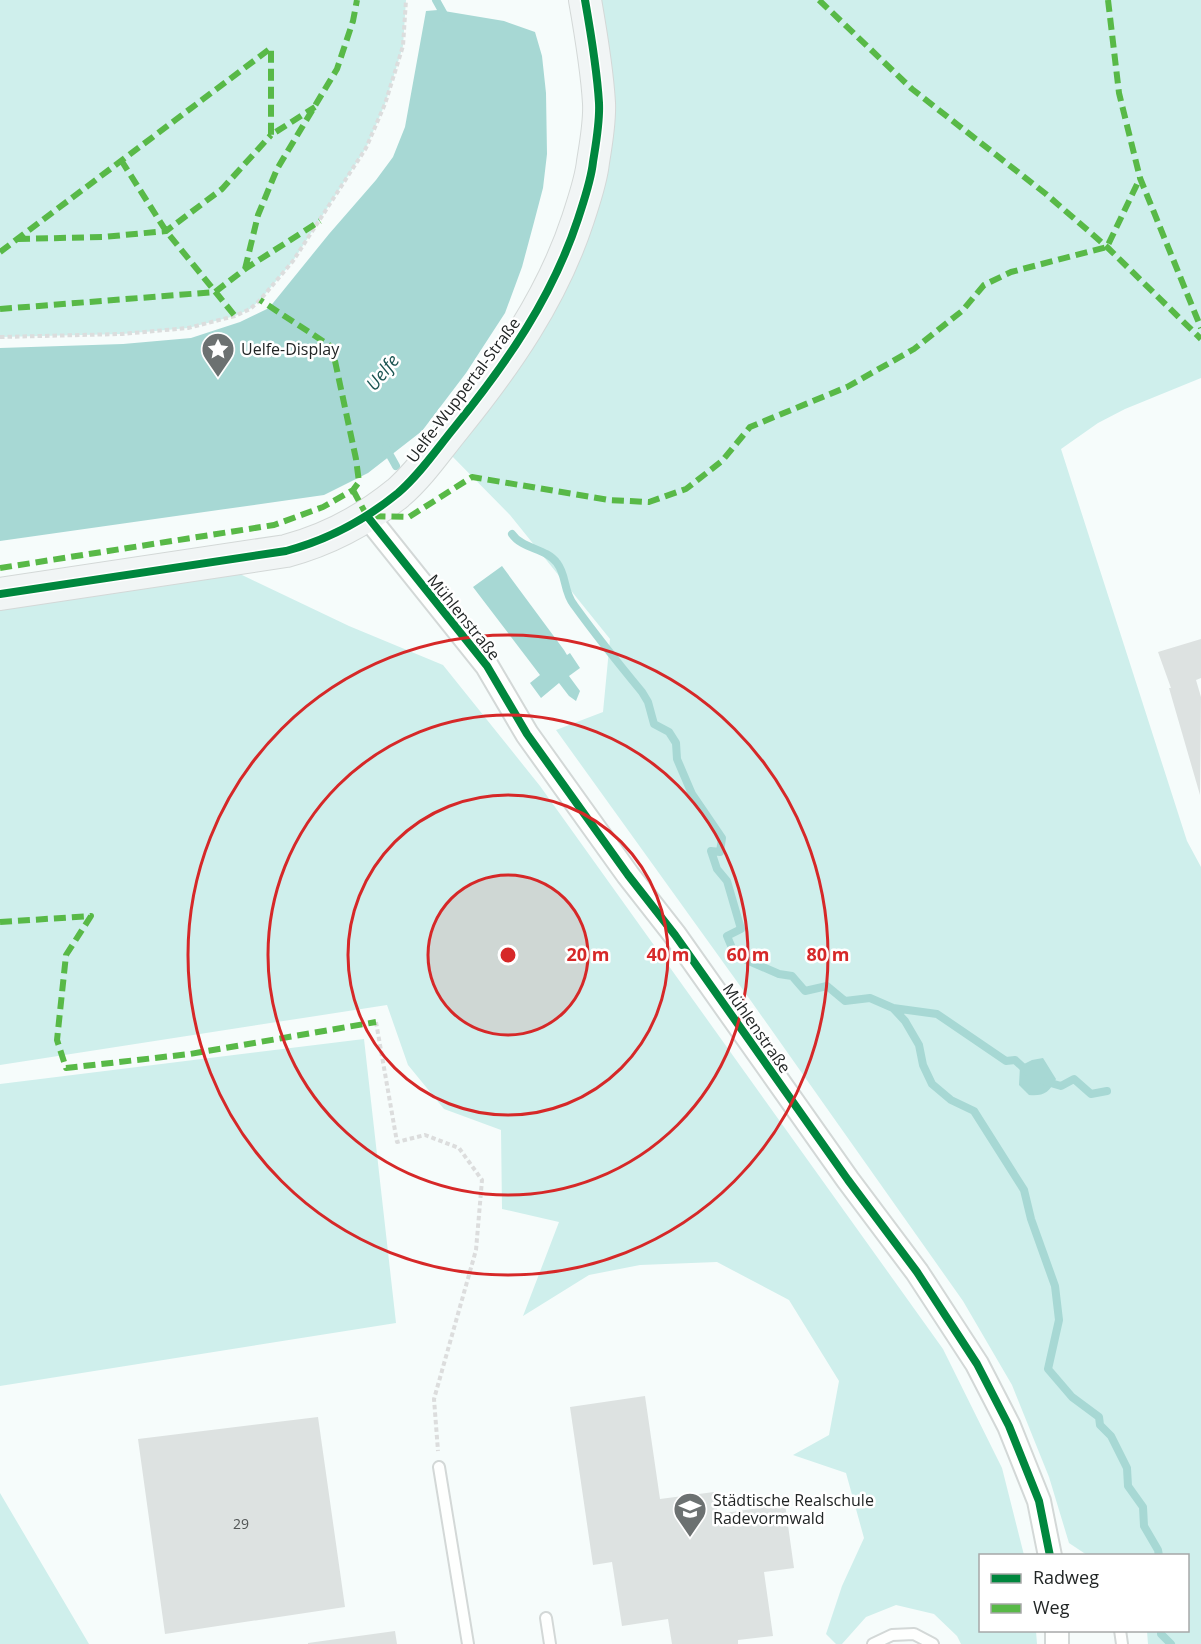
<svg xmlns="http://www.w3.org/2000/svg" width="1201" height="1644" viewBox="0 0 1201 1644" font-family="'Open Sans',sans-serif">
<style>
.green{fill:#cfefec}
.water{fill:#a7d8d4}
.lines{fill:none;stroke-linecap:round;stroke-linejoin:round}
.stream{stroke:#a7d8d4;stroke-width:8}
.building{fill:#dde2e1}
.lane-casing{stroke:#d3d8d7;stroke-width:14}
.street-casing{stroke:#d3d8d7;stroke-width:26}
.secondary-casing{stroke:#d3d8d7;stroke-width:34}
.path{stroke:#dcdddd;stroke-width:4;stroke-dasharray:4.5 3;stroke-linecap:butt}
.lane{stroke:#fefffe;stroke-width:10}
.street{stroke:#fefffe;stroke-width:22}
.secondary{stroke:#f1f5f5;stroke-width:32}
.quiet{stroke:#58b947;stroke-width:6;stroke-dasharray:12 6;stroke-linecap:butt}
.cycleway-casing{stroke:#fff;stroke-width:11}
.cycleway{stroke:#00873e;stroke-width:8}
.ring{fill:none;stroke:#d62828;stroke-width:3}
.labels{text-anchor:middle;dominant-baseline:central;stroke-width:5;stroke-linejoin:round;paint-order:stroke}
.number-label{font-size:14px;fill:#515555}
.poi-label{font-size:16px;fill:#222626;stroke:#fff;text-anchor:start}
.street-label{font-size:16px;fill:#222626;stroke:#fff}
.water-label{font-size:18px;font-style:italic;fill:#1a5451;stroke:#fff}
.centre{fill:#d62828;stroke:#fff;stroke-width:3}
.ring-label{font-size:18px;text-anchor:middle;font-weight:bold;fill:#d62828;stroke:#fff;stroke-width:5;stroke-linejoin:round;paint-order:stroke}
</style>
<rect width="100%" height="100%" fill="#f6fcfb"/>
<path class="green" d="M0,0H406L403,46L385,104L366,148L293,261L260,300L250,309L235,316L188,328L122,334L0,337Z
M597,0H1201V378L1125,409L1098,423L1061,449L1187,841L1201,867V1644H1148L1147,1631L1188,1630V1556L1087,1555L1069,1543L1049,1477L1012,1385L963,1301L751,1001L556,730L603,712L610,639L510,515L449,453L563,292Z
M134,574H240L349,626L443,665L540,786L943,1349L1002,1468L1024,1555L980,1556V1630L1036,1631L1037,1644H961L957,1636L934,1614L896,1605L866,1617L842,1644H836L826,1634L842,1586L864,1538L846,1473L793,1455L829,1435L839,1381L789,1300L717,1262L640,1265L589,1275L523,1316L559,1222L502,1209L501,1130L444,1109L408,1065L387,1005L0,1065V594Z
M364,1039L396,1323L0,1386V1084Z
M0,1493L89,1644H0Z"/>
<path class="water" d="M438,10L504,21L535,32L542,56L546,93L547,154L543,188L533,226L522,267L505,313L466,373L422,431L368,473L324,495L0,541V348L123,344L191,338L240,322L269,308L329,234L376,180L393,157L405,127L426,11Z
M502,566L564,650L567,655L570,653L580,668L569,676L580,691L576,701L569,696L559,683L541,698L530,683L540,675L473,587Z
M1043,1058L1056,1079C1049,1093 1044,1096 1029,1095L1019,1085L1020,1066L1032,1060Z"/>
<g class="lines">
<path class="stream" d="M436,0L446,18
M386,448L396,466
M512,534C522,549 546,548 557,563C567,576 563,591 574,605C595,634 618,663 642,692L648,702L654,724L669,732L676,743L677,759L692,794L722,838L720,852L711,851L717,869L727,881L741,929L727,936L735,955L779,974L792,976L805,991L827,986L845,1001L870,998L893,1008L905,1021L919,1045L923,1065L932,1084L951,1100L974,1111L1024,1190L1031,1219L1055,1286L1059,1320L1048,1369L1072,1397L1099,1417L1100,1425L1111,1436L1127,1468L1128,1486L1143,1507L1144,1526L1158,1550L1159,1556
M893,1008L937,1014L1006,1061L1015,1060L1028,1072
M1044,1081L1061,1086L1074,1079L1091,1094L1107,1091
M1161,1630V1634L1171,1644"/>
</g>
<path class="building" d="M1201,639V678L1196,680L1201,697L1200,795L1169,688H1171L1158,652Z
M645,1396L660,1499L714,1492L718,1514L785,1504L794,1568L764,1572L773,1636L738,1640V1644H672L668,1619L622,1626L612,1562L593,1565L570,1407Z
M318,1417L345,1607L165,1634L138,1439Z
M395,1631L397,1644H308V1643Z"/>
<g class="lines">
<defs>
<path id="lane" d="M439,1467L468,1644
M546,1618L550,1644
M1120,1630L1122,1644
M873,1644L892,1635L914,1634L933,1644"/>
<path id="street" d="M367,516L487,666L527,734L628,875L675,935L848,1180L917,1272L977,1364L1009,1426L1039,1501L1050,1556
M1057,1630V1644"/>
<path id="secondary" d="M0,594L286,551C327,540 365,520 398,493C420,474 436,450 454,428C506,364 552,298 578,219C584,200 591,181 593,162C596,143 600,122 599,103C597,69 591,34 585,0"/>
</defs>
<use href="#lane" class="lane-casing"/>
<use href="#street" class="street-casing"/>
<use href="#secondary" class="secondary-casing"/>
<path class="path" d="M0,337L122,334L188,328L235,316L250,309L260,300L293,261L366,148L385,104L403,46L406,0
M376,1022L397,1142L425,1135L459,1148L482,1180L476,1250L434,1399L438,1451"/>
<use href="#lane" class="lane"/>
<use href="#street" class="street"/>
<use href="#secondary" class="secondary"/>
<path class="quiet" d="M819,0L912,89L1046,194L1107,247L1201,339
M1108,0L1119,93L1140,178L1201,328
M121,160L166,231L235,316
M18,239L103,237L166,231L222,189L271,135
M0,252L271,48V135L315,107
M245,269L258,215L277,169L337,69L353,21L357,0
M0,309L215,292L245,269L320,221
M353,490L367,516L409,517L472,477L609,500L649,502L686,489L722,461L750,427L847,387L914,349L962,311L984,285L1011,272L1107,247L1140,178
M0,568L274,525L323,507L353,490L359,482L356,459L332,347L260,300
M0,922L91,916L66,955L57,1040L66,1068L190,1054L376,1022"/>
<defs>
<path id="cycleway" d="M367,516L487,666L527,734L628,875L675,935L848,1180L917,1272L977,1364L1009,1426L1039,1501L1050,1556
M0,594L286,551C327,540 365,520 398,493C420,474 436,450 454,428C506,364 552,298 578,219C584,200 591,181 593,162C596,143 600,122 599,103C597,69 591,34 585,0"/>
</defs>
<use href="#cycleway" class="cycleway-casing"/>
<use href="#cycleway" class="cycleway"/>
</g>
<circle cx="508" cy="955" r="80" fill="#d62828" fill-opacity=".12"/>
<g class="ring">
<circle cx="508" cy="955" r="80"/>
<circle cx="508" cy="955" r="160"/>
<circle cx="508" cy="955" r="240"/>
<circle cx="508" cy="955" r="320"/>
</g>
<defs>
<symbol id="sight-pin" viewBox="-11 -11 22 30"><path d="M0 17L-7.5 6A9.5 9.5 0 1 1 7.5 6Z" fill="#6c7171" stroke="#fff"/><path d="M0-6L1.8-2.2L6-1.7L2.9 1.2L3.7 5.4L0 3.3L-3.7 5.4L-2.9 1.2L-6-1.7L-1.8-2.2Z" fill="#fff"/></symbol>
<symbol id="school-pin" viewBox="-11 -11 22 30"><path d="M0 17L-7.5 6A9.5 9.5 0 1 1 7.5 6Z" fill="#6c7171" stroke="#fff"/><path d="M0-5L7-2L0 1L-7-2ZM-4 1L0 2.5L4 1V4Q0 6-4 4Z" fill="#fff"/></symbol>
</defs>
<g fill-rule="evenodd">
<use href="#sight-pin" x="199" y="330" width="38" height="52"/>
<use href="#school-pin" x="671" y="1490" width="38" height="52"/>
</g>
<g class="labels">
<g class="number-label">
<text x="241" y="1523">29</text>
</g>
<g class="poi-label">
<text x="241" y="349">Uelfe-Display</text>
<text x="713" y="1500">Städtische Realschule<tspan x="713" dy="18">Radevormwald</tspan></text>
</g>
<g class="street-label">
<text transform="translate(463 390) rotate(-53)">Uelfe-Wuppertal-Straße</text>
<text transform="translate(464 617) rotate(51)">Mühlenstraße</text>
<text transform="translate(757 1028) rotate(55)">Mühlenstraße</text>
</g>
<g class="water-label">
<text transform="translate(382 372) rotate(-51)">Uelfe</text>
</g>
</g>
<circle cx="508" cy="955" r="9" class="centre"/>
<g class="ring-label">
<text x="588" y="961">20 m</text>
<text x="668" y="961">40 m</text>
<text x="748" y="961">60 m</text>
<text x="828" y="961">80 m</text>
</g>
<rect x="979" y="1554" width="210" height="78" fill="#ffffff" stroke="#a7a8a8" stroke-width="1.5"/>
<rect x="991" y="1574" width="30" height="9" fill="#00873e" stroke="#a7a8a8" stroke-width="1.5"/>
<text x="1033" y="1584" font-size="18" fill="#222626">Radweg</text>
<rect x="991" y="1604" width="30" height="9" fill="#58b947" stroke="#a7a8a8" stroke-width="1.5"/>
<text x="1033" y="1614" font-size="18" fill="#222626">Weg</text>
</svg>
